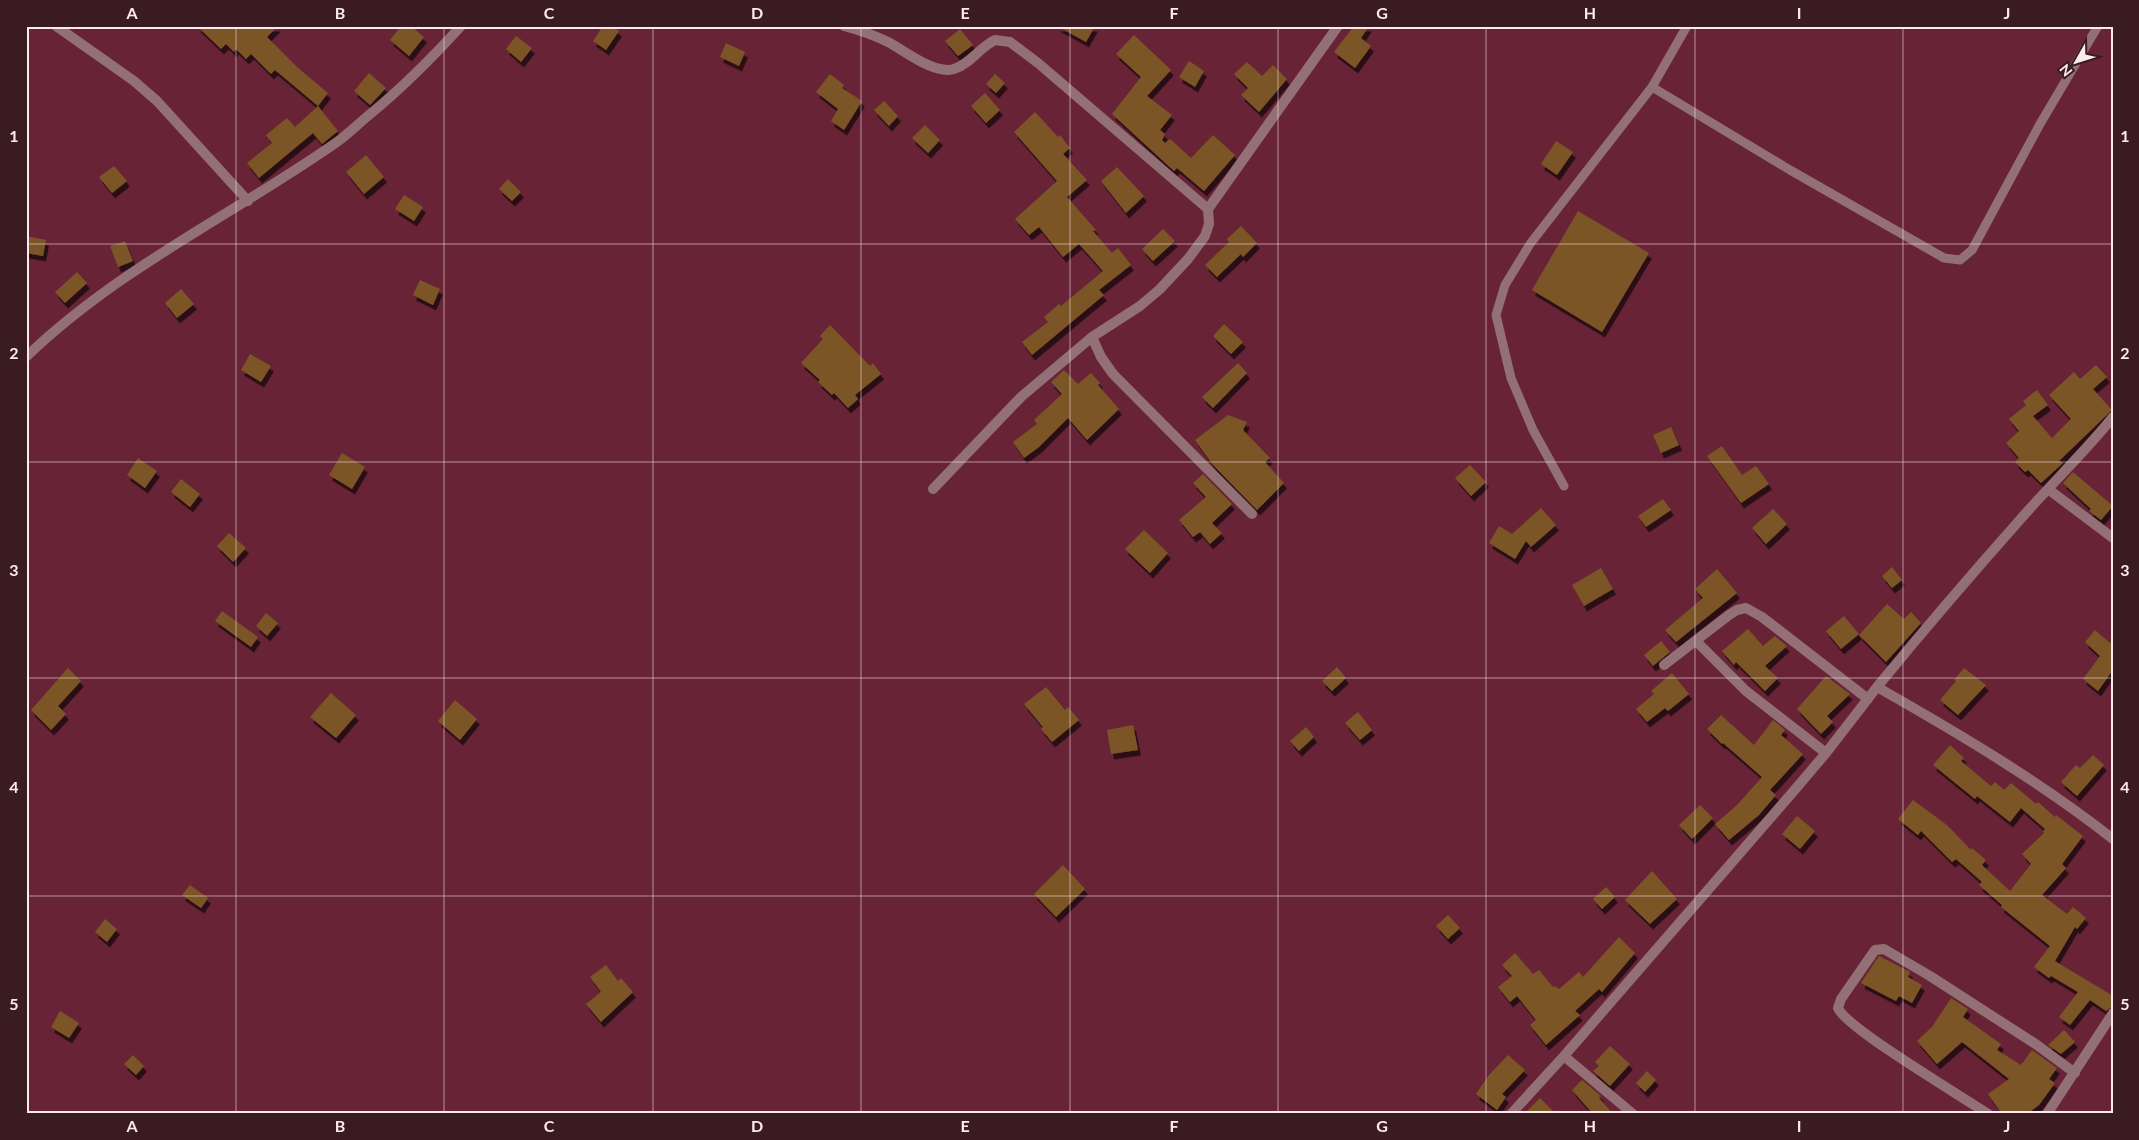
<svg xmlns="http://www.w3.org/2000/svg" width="2139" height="1140" viewBox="0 0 2139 1140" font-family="Lato,sans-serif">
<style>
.building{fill:#7c5426;filter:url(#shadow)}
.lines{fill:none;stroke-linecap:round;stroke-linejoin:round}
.service{stroke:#927076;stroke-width:9}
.minor{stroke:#927076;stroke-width:10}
.grid{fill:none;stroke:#fceaed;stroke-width:1;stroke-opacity:0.55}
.neatline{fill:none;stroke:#fceaed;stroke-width:2}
.grid-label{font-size:16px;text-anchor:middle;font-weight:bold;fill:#fceaed}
</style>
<defs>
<filter id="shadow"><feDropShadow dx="3" dy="5.5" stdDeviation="0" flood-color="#0009"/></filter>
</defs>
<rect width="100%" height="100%" fill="#682436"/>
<path class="building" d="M197,26H278L267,37L297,67L328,93L318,106L275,70L271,74L251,54L246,59L236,49L234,52L226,44L221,49Z
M401,26H411L424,37L409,56L390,40Z
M603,26H612L619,31L606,50L593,41Z
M1057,26H1095L1086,42Z
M1354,26H1369L1361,38L1371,46L1355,68L1334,52Z
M960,29L973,45L958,56L945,41Z
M1134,35L1171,70L1147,96L1172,115L1160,130L1165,134L1162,140L1165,143L1170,139L1191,158L1213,135L1235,155L1204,191L1177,168L1174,171L1112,114L1141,77L1116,54Z
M516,36L532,48L521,62L506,49Z
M726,43L745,52L739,66L720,57Z
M1189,61L1204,71L1195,87L1179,77Z
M1247,62L1262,76L1273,65L1287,79L1259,112L1241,95L1248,88L1234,74Z
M369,73L386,88L370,105L354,91Z
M830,74L844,85L842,88L862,101L844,130L831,121L838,109L816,92Z
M995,74L1005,83L996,93L986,84Z
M985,93L1000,110L986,123L971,106Z
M884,101L898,116L889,126L874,110Z
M318,106L338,131L322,144L313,133L259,178L247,163L272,143L266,135L287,118L295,127Z
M1035,112L1058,137L1060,135L1070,148L1063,154L1087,180L1067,197L1096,230L1093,231L1112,253L1118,248L1131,265L1099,290L1104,295L1032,355L1022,342L1048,322L1044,317L1059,304L1061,306L1103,271L1079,244L1063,257L1039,227L1029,235L1015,219L1057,181L1014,132Z
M925,125L940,140L928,153L912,138Z
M1556,141L1573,152L1557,175L1541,164Z
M366,155L384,177L364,194L346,172Z
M114,166L127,181L112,193L99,177Z
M1117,167L1144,196L1126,213L1101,181Z
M508,179L521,192L512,201L499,189Z
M404,195L423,207L414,221L395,209Z
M1578,211L1649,253L1602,332L1532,290Z
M1241,226L1257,243L1243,257L1241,254L1217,277L1205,265L1229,242L1227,239Z
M1163,229L1175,241L1153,261L1142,249Z
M26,236L46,240L43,256L26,253Z
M125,241L133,261L118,267L110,246Z
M77,272L87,283L65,303L55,292Z
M420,280L440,289L433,305L413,295Z
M181,289L194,304L177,318L165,303Z
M1224,324L1243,342L1231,354L1213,336Z
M830,325L870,366L873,363L881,374L855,395L858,399L848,408L834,393L832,395L818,382L820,380L801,363L823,339L820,336Z
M250,354L271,366L261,382L241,370Z
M1238,363L1247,373L1213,408L1202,397Z
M2096,365L2107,377L2093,389L2112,410L2059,461L2063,463L2041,483L2028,470L2025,472L2015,462L2019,458L2006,443L2019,431L2009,419L2026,405L2023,401L2037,390L2048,405L2033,416L2052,438L2071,419L2049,395L2074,372L2080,379Z
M1064,370L1078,384L1091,373L1100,383L1098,385L1119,409L1087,440L1068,418L1039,447L1024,458L1013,442L1037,424L1034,420L1062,394L1051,382Z
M1228,415L1247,422L1243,430L1270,458L1265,462L1284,483L1257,510L1213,465L1195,440Z
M1671,427L1679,445L1661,453L1653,435Z
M1722,446L1742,475L1756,466L1769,484L1741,503L1707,456Z
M342,453L365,467L352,489L329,475Z
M138,458L157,471L145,488L127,475Z
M1470,465L1486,482L1471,496L1455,478Z
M2073,472L2113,506L2101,520L2089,511L2091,509L2063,483Z
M1203,474L1232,504L1212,523L1222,533L1210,544L1200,532L1193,537L1179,520L1206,497L1193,483Z
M181,479L200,494L190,507L171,492Z
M1663,499L1671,510L1646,527L1638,516Z
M1541,508L1556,525L1531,547L1526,541L1515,559L1489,543L1499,526L1512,534Z
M1773,509L1787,524L1766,544L1752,528Z
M1144,530L1168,553L1150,573L1125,549Z
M229,533L246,548L233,562L217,546Z
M1892,567L1902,580L1892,588L1882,576Z
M1601,568L1613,589L1584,606L1572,585Z
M1717,569L1737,593L1676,642L1665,630L1703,598L1695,589Z
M1887,604L1904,619L1911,612L1921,623L1886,662L1859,635Z
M222,611L258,637L251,647L215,621Z
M266,613L278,623L267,636L256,626Z
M1844,616L1859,634L1841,649L1826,631Z
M1748,629L1763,646L1775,636L1787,646L1765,666L1778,678L1765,691L1736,662L1734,665L1722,651Z
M2095,630L2110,643L2113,639V670L2098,691L2083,679L2100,656L2085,642Z
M1661,641L1670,652L1653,666L1644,655Z
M1337,667L1346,678L1332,691L1322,681Z
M68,668L81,681L58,706L66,714L51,730L31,710Z
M1964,668L1986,685L1958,715L1940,700L1956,681L1954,680Z
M1672,673L1689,694L1668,711L1665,708L1647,722L1636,709L1654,694L1651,691Z
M1826,676L1850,694L1827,716L1833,722L1821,734L1797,709Z
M1046,687L1065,710L1068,707L1079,720L1052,742L1041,729L1043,727L1024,704Z
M331,693L356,715L336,738L310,717Z
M455,700L477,719L460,740L438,721Z
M1358,712L1372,730L1360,740L1345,723Z
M1721,715L1754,745L1773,720L1785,730L1781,735L1803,754L1770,790L1776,795L1759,815L1729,840L1715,824L1737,805L1762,777L1723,743L1722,744L1707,729Z
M1133,725L1138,750L1111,754L1107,730Z
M1306,727L1314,737L1299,751L1290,741Z
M1950,745L1964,758L1961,761L1991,786L1995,782L2004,790L2011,783L2036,804L2038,802L2055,817L2056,815L2083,836L2062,864L2066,868L2042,895L2067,914L2073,907L2086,918L2077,929L2075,927L2055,961L2113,996V1006L2106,1011L2090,1000L2070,1025L2059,1017L2078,992L2051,976L2049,978L2034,967L2050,946L2001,907L2002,905L1979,885L1982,882L1956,859L1952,862L1921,831L1918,835L1898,819L1913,800L1947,825L1971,850L1972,848L1986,860L1982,865L2010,891L2031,864L2022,854L2044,833L2043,832L2045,829L2021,808L2010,822L1977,796L1975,799L1933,765Z
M2093,755L2104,765L2077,796L2061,782L2076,765L2080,768Z
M1700,805L1713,818L1692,839L1679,825Z
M1797,816L1815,831L1800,849L1782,834Z
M1063,865L1085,889L1056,917L1034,894Z
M1652,871L1677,899L1650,924L1625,900Z
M190,885L208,898L201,908L182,895Z
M1606,887L1615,897L1602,909L1593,899Z
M1448,915L1460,928L1448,939L1436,926Z
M105,919L117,929L107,942L95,932Z
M1619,937L1635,953L1602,992L1599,989L1575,1011L1580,1015L1546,1045L1530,1025L1536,1020L1517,996L1510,1002L1498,987L1512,976L1502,965L1515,953L1533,974L1539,970L1553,987L1555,986L1559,989L1579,972L1583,977Z
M1879,956L1910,972L1908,977L1922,985L1912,1003L1899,996L1896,1001L1861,983Z
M606,965L618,981L621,978L633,992L601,1022L586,1004L601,992L590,977Z
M1951,998L1968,1009L1963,1017L2001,1044L1997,1050L2021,1065L2032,1050L2057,1068L2049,1079L2055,1083L2039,1105L2027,1114H2002L1988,1094L2009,1079L1962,1042L1937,1064L1917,1041L1932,1027Z
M60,1011L79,1023L69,1038L51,1027Z
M2064,1030L2075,1042L2061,1054L2048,1045Z
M1610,1046L1630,1064L1610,1086L1593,1071L1599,1066L1595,1062Z
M133,1055L144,1066L136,1075L124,1064Z
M1508,1055L1525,1070L1502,1094L1506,1097L1497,1110L1476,1094L1489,1075Z
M1647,1071L1656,1080L1645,1092L1636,1083Z
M1582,1080L1601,1096L1599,1098L1613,1114H1593L1572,1090Z
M1540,1098L1556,1114H1524Z"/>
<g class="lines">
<path class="service" d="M1652,87L1790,170L1944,258L1960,260L1972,250L2040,124L2098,26
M1564,486L1533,430L1511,378L1496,315L1505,285L1530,244L1652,87L1687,26"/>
<path class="minor" d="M56,26L134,81L157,101L248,201
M844,26C859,30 874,35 888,42C904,50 934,75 954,69C970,64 980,47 995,40L1010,42L1038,63L1208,209
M1092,337L1101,357L1113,374L1252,514
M26,357C118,268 233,215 337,142C348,134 358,124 369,115C402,88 432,58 461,26
M933,489L1021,397L1092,337L1140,306L1160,289L1188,259L1205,236L1209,224L1208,209L1338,26
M2048,489L2113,538
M1696,641L1746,691L1826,753
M1664,665L1729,615L1737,610L1746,608L1762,617L1868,699
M1877,687C1923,631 1970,576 2018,522C2049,486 2083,454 2113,417
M1564,1056L1633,1114
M1511,1114L1564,1056L1792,793L1826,753L1877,687C1958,733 2039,781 2113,839
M1988,1114C1963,1097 1846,1028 1838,1008L1841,999L1875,950L1884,949L1930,976L2037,1045L2075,1073
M2047,1114L2113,1013"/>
</g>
<path class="grid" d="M236,26V1114M444,26V1114M653,26V1114M861,26V1114M1070,26V1114M1278,26V1114M1486,26V1114M1695,26V1114M1903,26V1114M26,244H2113M26,462H2113M26,678H2113M26,896H2113"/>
<rect width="2139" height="1140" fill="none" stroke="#3a1b22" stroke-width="55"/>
<g transform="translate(2076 62) rotate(231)" stroke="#3a1b22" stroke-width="4" paint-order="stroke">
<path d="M0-4L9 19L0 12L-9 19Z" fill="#fceaed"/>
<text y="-8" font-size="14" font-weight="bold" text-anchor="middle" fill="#fceaed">N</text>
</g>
<rect x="28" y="28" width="2084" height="1084" class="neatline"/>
<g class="grid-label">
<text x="132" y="19">A</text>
<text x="340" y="19">B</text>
<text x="549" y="19">C</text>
<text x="757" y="19">D</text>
<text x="965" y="19">E</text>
<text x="1174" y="19">F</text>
<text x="1382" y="19">G</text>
<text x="1590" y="19">H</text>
<text x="1799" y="19">I</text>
<text x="2007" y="19">J</text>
<text x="14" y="142">1</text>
<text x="2125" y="142">1</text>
<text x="14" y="359">2</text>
<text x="2125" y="359">2</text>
<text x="14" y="576">3</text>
<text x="2125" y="576">3</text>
<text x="14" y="793">4</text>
<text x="2125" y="793">4</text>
<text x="14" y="1010">5</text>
<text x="2125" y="1010">5</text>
<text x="132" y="1132">A</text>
<text x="340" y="1132">B</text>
<text x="549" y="1132">C</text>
<text x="757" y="1132">D</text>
<text x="965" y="1132">E</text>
<text x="1174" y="1132">F</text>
<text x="1382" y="1132">G</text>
<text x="1590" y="1132">H</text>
<text x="1799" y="1132">I</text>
<text x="2007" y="1132">J</text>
</g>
</svg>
